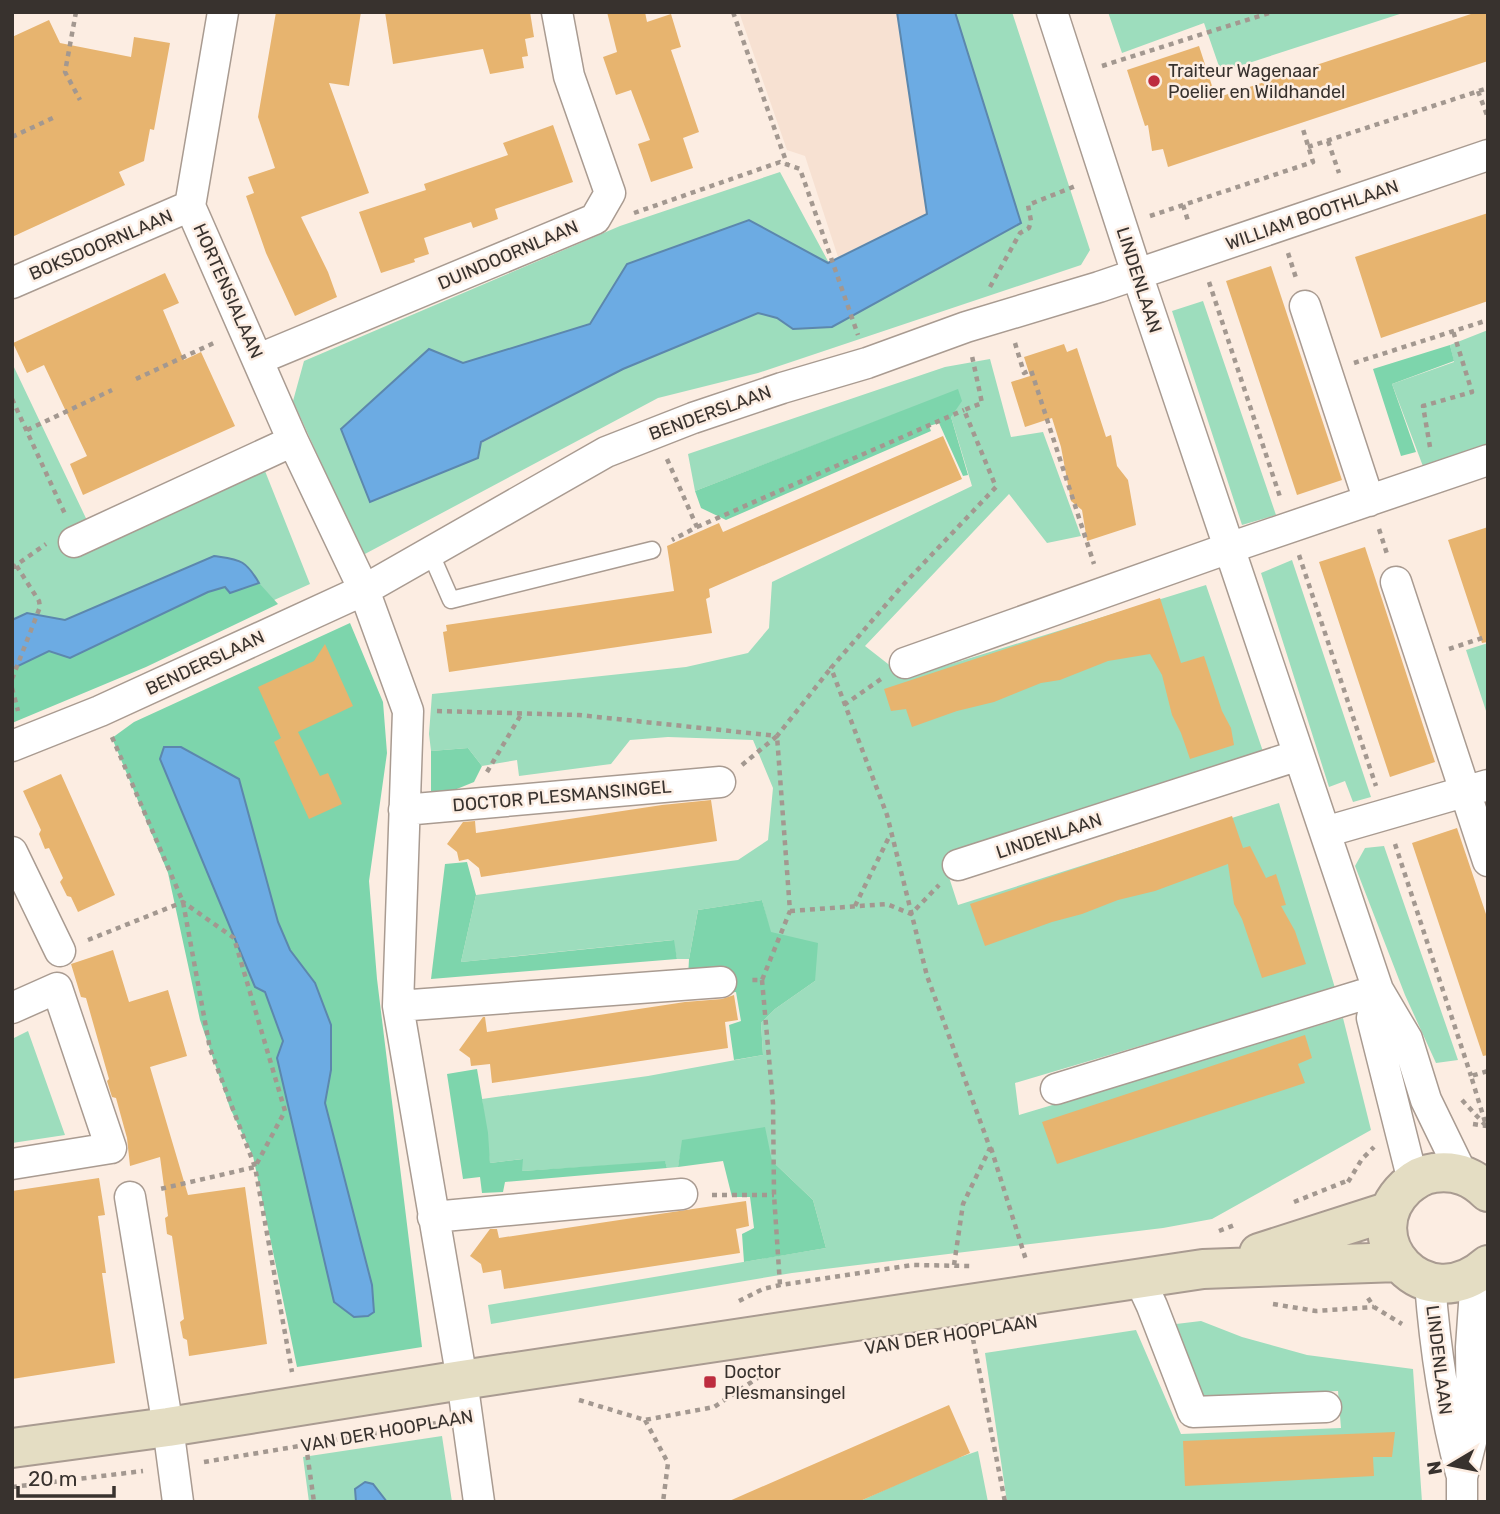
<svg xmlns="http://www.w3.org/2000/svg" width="1500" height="1514" viewBox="0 0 1500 1514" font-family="Rubik,sans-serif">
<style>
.built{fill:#f7e1d2}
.green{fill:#9dddbd}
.forest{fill:#7dd5ac;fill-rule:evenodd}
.water{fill:#6cabe3;stroke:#5c87ad;stroke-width:2}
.building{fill:#e7b46f}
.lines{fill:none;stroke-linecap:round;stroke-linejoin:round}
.lane-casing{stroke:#a99b91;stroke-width:19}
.street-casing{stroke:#a99b91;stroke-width:33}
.secondary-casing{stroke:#a99b91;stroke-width:42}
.path{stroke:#a39890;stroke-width:4.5;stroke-dasharray:5 5;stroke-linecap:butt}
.lane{stroke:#fff;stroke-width:16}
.street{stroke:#fff;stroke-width:30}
.secondary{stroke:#e4ddc3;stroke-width:38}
.poi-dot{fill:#bd2c3e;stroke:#fcede2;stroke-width:2.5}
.labels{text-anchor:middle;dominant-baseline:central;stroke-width:5;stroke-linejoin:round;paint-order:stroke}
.poi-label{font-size:18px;fill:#38322e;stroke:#fcede2;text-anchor:start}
.street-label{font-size:18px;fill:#38322e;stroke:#fcede2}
</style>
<rect width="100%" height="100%" fill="#fcede2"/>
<path class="built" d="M739,12H897L927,214L838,257L805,156L787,150Z"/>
<path class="green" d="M955,12H1012L1090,250L1081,265L758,373L658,398L363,555L293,401L304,361L620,226L780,172L829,263L627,264L590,324L463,363L341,429L370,501L623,369L759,313L777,318L793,329L1021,223Z
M1108,12H1406L1221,72L1204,23L1122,53Z
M1203,301L1276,515L1242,525L1172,311Z
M1488,330V450L1424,469L1392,384L1454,362L1450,345Z
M990,359L1011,437L1043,432L1081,536L1047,543L1009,494L865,646L906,678L1206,585L1269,769L948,874L958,905L1279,803L1335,988L1015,1083L1019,1115L1343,1018L1371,1130L1212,1219L1163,1228L792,1273L491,1324L488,1305L826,1248L813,1200L772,1161L683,1140L678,1167L667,1168L665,1162L522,1171V1159L490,1163L482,1099L648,1076L763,1055L761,1023L775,1009L815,981L770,932L762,900L698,910L689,959H677L673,940L461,962L476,895L738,860L768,840L773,788L753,740L668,737L630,740L611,764L519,776L517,760L482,766L468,748L431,751L429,734L432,694L686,667L748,653L769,628L772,582L972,486L951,417L958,390L695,491L688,454L945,367Z
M12,363L93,533L265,471L310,584L12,717Z
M1292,560L1371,797L1353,802L1345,781L1329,787L1261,573Z
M1488,643V717L1466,650Z
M1384,846L1458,1060L1436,1063L1405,995L1355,866L1365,848Z
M28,1031L65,1135L12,1143V1039Z
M1201,1321L1242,1337L1307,1355L1413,1369L1422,1502H1007L985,1353L1136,1330L1181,1434L1341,1428L1338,1391L1203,1396L1176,1324Z
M442,1436L452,1502H387L373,1484L355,1489L356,1502H309L303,1457Z
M978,1451L988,1502H858L946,1462Z"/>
<path class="forest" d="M1450,345L1454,361L1392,384L1416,452L1401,456L1373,369Z
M958,389L962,401L951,417L968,475L963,476L939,423L929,426L931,431L726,520L701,508L695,491Z
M259,583L278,604L146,667L12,723V669L49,651L70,657L208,592L225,587L230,593Z
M350,623L383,702L387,753L369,881L377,979L422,1347L297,1367L253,1156L230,1108L200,1020L168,873L112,738L134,722ZM239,779L278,922L290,950L315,983L331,1070L325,1103L372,1285L277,1058L283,1041L265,992Z
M468,748L482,766L474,782L442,795L431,796V751Z
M467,862L476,895L461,962L674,940L677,959L431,979L445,864Z
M762,900L771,932L818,943L815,981L775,1009L761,1023L763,1055L734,1060L729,1025L741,1021L736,992L687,997L689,959L698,910Z
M477,1069L488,1133L490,1163L523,1159L522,1171L665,1161L667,1168L505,1182L503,1192L482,1193L480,1177L463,1179L447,1074Z
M765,1127L772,1161L813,1200L826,1248L744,1262L742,1234L754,1228L750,1197H732L723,1161L678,1167L682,1140Z"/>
<path class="water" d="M897,12H955L1021,223L832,327L793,329L777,318L758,313L623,369L481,442L478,458L370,502L341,429L429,349L463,363L590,324L627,264L749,220L828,263L927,214Z
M214,556C240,560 245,559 259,583L230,593L225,587L208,592L70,658L49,651L12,669V620L27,613L65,620Z
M164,747H181L239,779L278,922L290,950L315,983L331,1025V1070L325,1103L372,1285L374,1312L368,1316L354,1317L334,1302L277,1058L283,1041L265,992L255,987L160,759Z
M365,1482L373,1484L387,1502H356L355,1489Z"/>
<path class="building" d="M276,12H361L349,86L329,83L369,193L301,217L328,272L337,297L295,316L266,253L246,196L254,193L248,177L275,168L258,117Z
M385,12H530L534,37L525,39L528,56L522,57L524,68L490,74L483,49L393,64Z
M607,12H645L647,22L671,14L681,47L671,50L699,132L683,138L693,168L651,182L638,144L650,140L631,90L616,95L603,57L617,52Z
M1477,12H1488V61L1168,167L1163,149L1152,151L1148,125L1145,126L1127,70L1199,46L1216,98Z
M49,20L60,43L131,57L134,37L170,43L154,130L150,129L144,161L119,172L125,185L12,237V37Z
M553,125L573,182L495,209L498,219L473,228L471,222L424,238L429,254L414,259L415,262L381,273L359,212L426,190L424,184L508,155L503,143Z
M1488,213V301L1381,338L1355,257Z
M1271,266L1342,480L1297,495L1226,281Z
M165,273L179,303L163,310L184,360L201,352L235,426L83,495L70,464L87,456L44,365L27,373L13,343Z
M1064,344L1067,352L1077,348L1106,437L1111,435L1117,466L1128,480L1136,525L1087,541L1082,510L1071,501L1061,447L1052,418L1025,427L1011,382L1030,376L1024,357Z
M943,436L962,479L709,589L710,597L706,599L712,633L449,672L443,632L447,631L446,625L674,591L667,546L719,523L723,532Z
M1488,527V642L1482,643L1448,540Z
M1365,547L1435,762L1390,777L1319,562Z
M1160,598L1181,663L1204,656L1222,711L1231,728L1234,745L1190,759L1181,733L1172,715L1162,675L1150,654L1108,661L1060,680L1041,683L994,702L957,711L912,727L906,709L891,711L884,689Z
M325,644L353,706L298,732L320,776L328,773L342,804L309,819L274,742L281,738L258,687L314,661Z
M61,774L115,895L78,912L71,897L67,896L60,882L63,878L49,848L45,849L39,834L41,830L23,791Z
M711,800L717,841L481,877L479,868L468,859L459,861L457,852L447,844L463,822L475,821L476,833L662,805Z
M1232,816L1243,848L1250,846L1266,878L1276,874L1286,905L1281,906L1295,931L1306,964L1262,978L1242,919L1234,904L1228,864L1155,891L1118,900L1082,914L1052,922L985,946L970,904Z
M1457,828L1488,920V1055L1483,1056L1412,843Z
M113,950L129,1002L168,990L187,1056L150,1067L188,1195L245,1187L267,1344L189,1356L187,1340L183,1338L180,1322L184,1319L172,1236L167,1234L165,1218L168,1216L160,1157L130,1166L127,1138L116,1098L112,1097L107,1081L109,1079L86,998L81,997L71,964Z
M734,995L738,1020L725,1022L728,1048L492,1083L490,1064L471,1066L470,1058L459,1050L483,1017H485L487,1032L685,1002L722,999Z
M1305,1035L1312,1058L1298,1064L1305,1083L1057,1164L1042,1122Z
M99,1178L105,1215L98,1216L106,1273H102L115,1363L12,1379V1191Z
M746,1201L749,1226L736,1229L740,1253L504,1289L501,1270L483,1273L481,1264L470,1256L490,1229H497L499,1238Z
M949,1405L970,1453L858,1502H727Z
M1395,1432L1392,1457H1373L1374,1476L1185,1486L1183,1441Z"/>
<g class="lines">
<defs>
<path id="lane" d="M430,552L451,600L652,550"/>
<path id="street" d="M223,12L190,206L293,441L364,590L408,711L398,1006L462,1380L479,1502
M1052,12L1137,274L1378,990L1407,1039L1426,1100L1462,1174
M12,283L190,206
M1305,306L1369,501
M259,359L595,219L610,193L569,76L557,12
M74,542L293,441
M1396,582L1488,861
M905,663L1229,548L1488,460
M12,746L100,711L364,590L606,452L693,418L782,388L867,363L966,327L1099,287L1488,155
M404,810L720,782
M1325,832L1488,785
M12,852L60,951
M958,865L1299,755
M1378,990L1372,1018L1413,1181
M398,1006L721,982
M12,1008L57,988L111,1148L12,1164
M1056,1089L1378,990
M130,1197L168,1427L178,1502
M433,1217L682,1194
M1139,1278L1152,1306L1193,1412L1326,1407
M1430,1283C1435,1348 1444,1410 1461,1473
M1462,1502V1477L1472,1438L1471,1347L1476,1276"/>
<path id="secondary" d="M1488,1192C1473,1177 1456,1170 1434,1173C1424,1174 1414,1180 1406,1187C1352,1238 1425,1321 1488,1265
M1259,1253L1390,1211
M12,1448L168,1427L462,1380L1203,1269L1399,1262"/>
</defs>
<use href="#lane" class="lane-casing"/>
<use href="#street" class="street-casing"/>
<use href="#secondary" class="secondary-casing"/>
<path class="path" d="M76,12L65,72L80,100
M733,12L787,164
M1102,66L1272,12
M1478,91L1488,118
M12,137L57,116
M1328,141L1339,173
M1308,147L1488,88
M1183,205L1189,224
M634,213L780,162L800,169L858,335
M1150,216L1313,162L1302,126
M1288,253L1296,278
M1209,282L1281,500
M990,287L1020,233L1029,228L1031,221L1028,205L1078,185
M1015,343L1024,373L1031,370L1094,564
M1354,363L1488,320
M136,379L216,342
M12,399L65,514
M27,430L112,390
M1430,447L1423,406L1472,392L1453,331
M667,459L697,527L672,540
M697,527L964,410
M1379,529L1387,554
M1299,555L1376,786
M12,568L46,544
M1449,649L1488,636
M12,679L40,607L39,601L16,565
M12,688L18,711
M844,705L881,679
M437,711L579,715L777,736L831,668
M112,737L183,902L210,1049L255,1167L292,1372
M742,765L777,736L790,911L762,980H750
M487,772L522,713
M1395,844L1471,1076
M855,906L890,835
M790,911L887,904L911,914L939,885
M88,940L183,902L234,938L285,1111L255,1167L160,1189
M762,980L773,1103L774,1195L780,1285
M1462,1100L1487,1127
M1485,1122L1471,1076L1488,1071
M1473,1124L1487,1126
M991,1148L1026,1260
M1348,1182L1362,1159L1374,1147
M712,1195H774
M1294,1202L1349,1180
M1219,1231L1237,1224
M954,1265L963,1204L990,1148L927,976L887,815L831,668L903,585L996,487L964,410L982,403L972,356
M1368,1298L1374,1307L1402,1324
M739,1301L763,1289L780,1285L913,1265L970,1266
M1273,1304L1316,1311L1374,1307
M973,1339L1005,1502
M579,1400L645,1420L714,1407L768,1371
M645,1420L668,1463L663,1502
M306,1445L314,1502
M204,1462L437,1423
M12,1487L143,1471"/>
<use href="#lane" class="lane"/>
<use href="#street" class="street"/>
<use href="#secondary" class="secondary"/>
</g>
<g class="poi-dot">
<circle cx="1154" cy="81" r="7"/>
<rect x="703" y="1375" width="14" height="14" rx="3.5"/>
</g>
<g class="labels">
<g class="poi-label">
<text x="1168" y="71">Traiteur Wagenaar<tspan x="1168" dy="21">Poelier en Wildhandel</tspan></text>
<text x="724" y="1372">Doctor<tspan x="724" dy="21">Plesmansingel</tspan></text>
</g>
<g class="street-label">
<text transform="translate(1312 215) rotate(-19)">WILLIAM BOOTHLAAN</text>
<text transform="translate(101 245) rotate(-23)">BOKSDOORNLAAN</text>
<text transform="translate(508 255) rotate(-23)">DUINDOORNLAAN</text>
<text transform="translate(1139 280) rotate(72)">LINDENLAAN</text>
<text transform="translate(228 291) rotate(66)">HORTENSIALAAN</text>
<text transform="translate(710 413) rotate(-20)">BENDERSLAAN</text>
<text transform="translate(205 663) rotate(-25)">BENDERSLAAN</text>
<text transform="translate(562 796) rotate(-5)">DOCTOR PLESMANSINGEL</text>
<text transform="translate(1049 836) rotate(-18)">LINDENLAAN</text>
<text transform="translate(951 1335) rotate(-9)">VAN DER HOOPLAAN</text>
<text transform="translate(1439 1360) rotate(83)">LINDENLAAN</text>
<text transform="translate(387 1431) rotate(-10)">VAN DER HOOPLAAN</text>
</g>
</g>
<rect width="1500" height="1514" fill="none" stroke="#38322e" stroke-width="28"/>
<g transform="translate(1451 1465) rotate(260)" stroke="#fcede2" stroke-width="5" paint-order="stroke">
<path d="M0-5L12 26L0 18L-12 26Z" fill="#38322e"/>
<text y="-10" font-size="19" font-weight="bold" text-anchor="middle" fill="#38322e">N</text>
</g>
<path d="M18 1486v10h96v-10" fill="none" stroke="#38322e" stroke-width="3.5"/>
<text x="28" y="1486" font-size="21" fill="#38322e" stroke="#fcede2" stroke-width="5" paint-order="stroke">20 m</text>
</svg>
